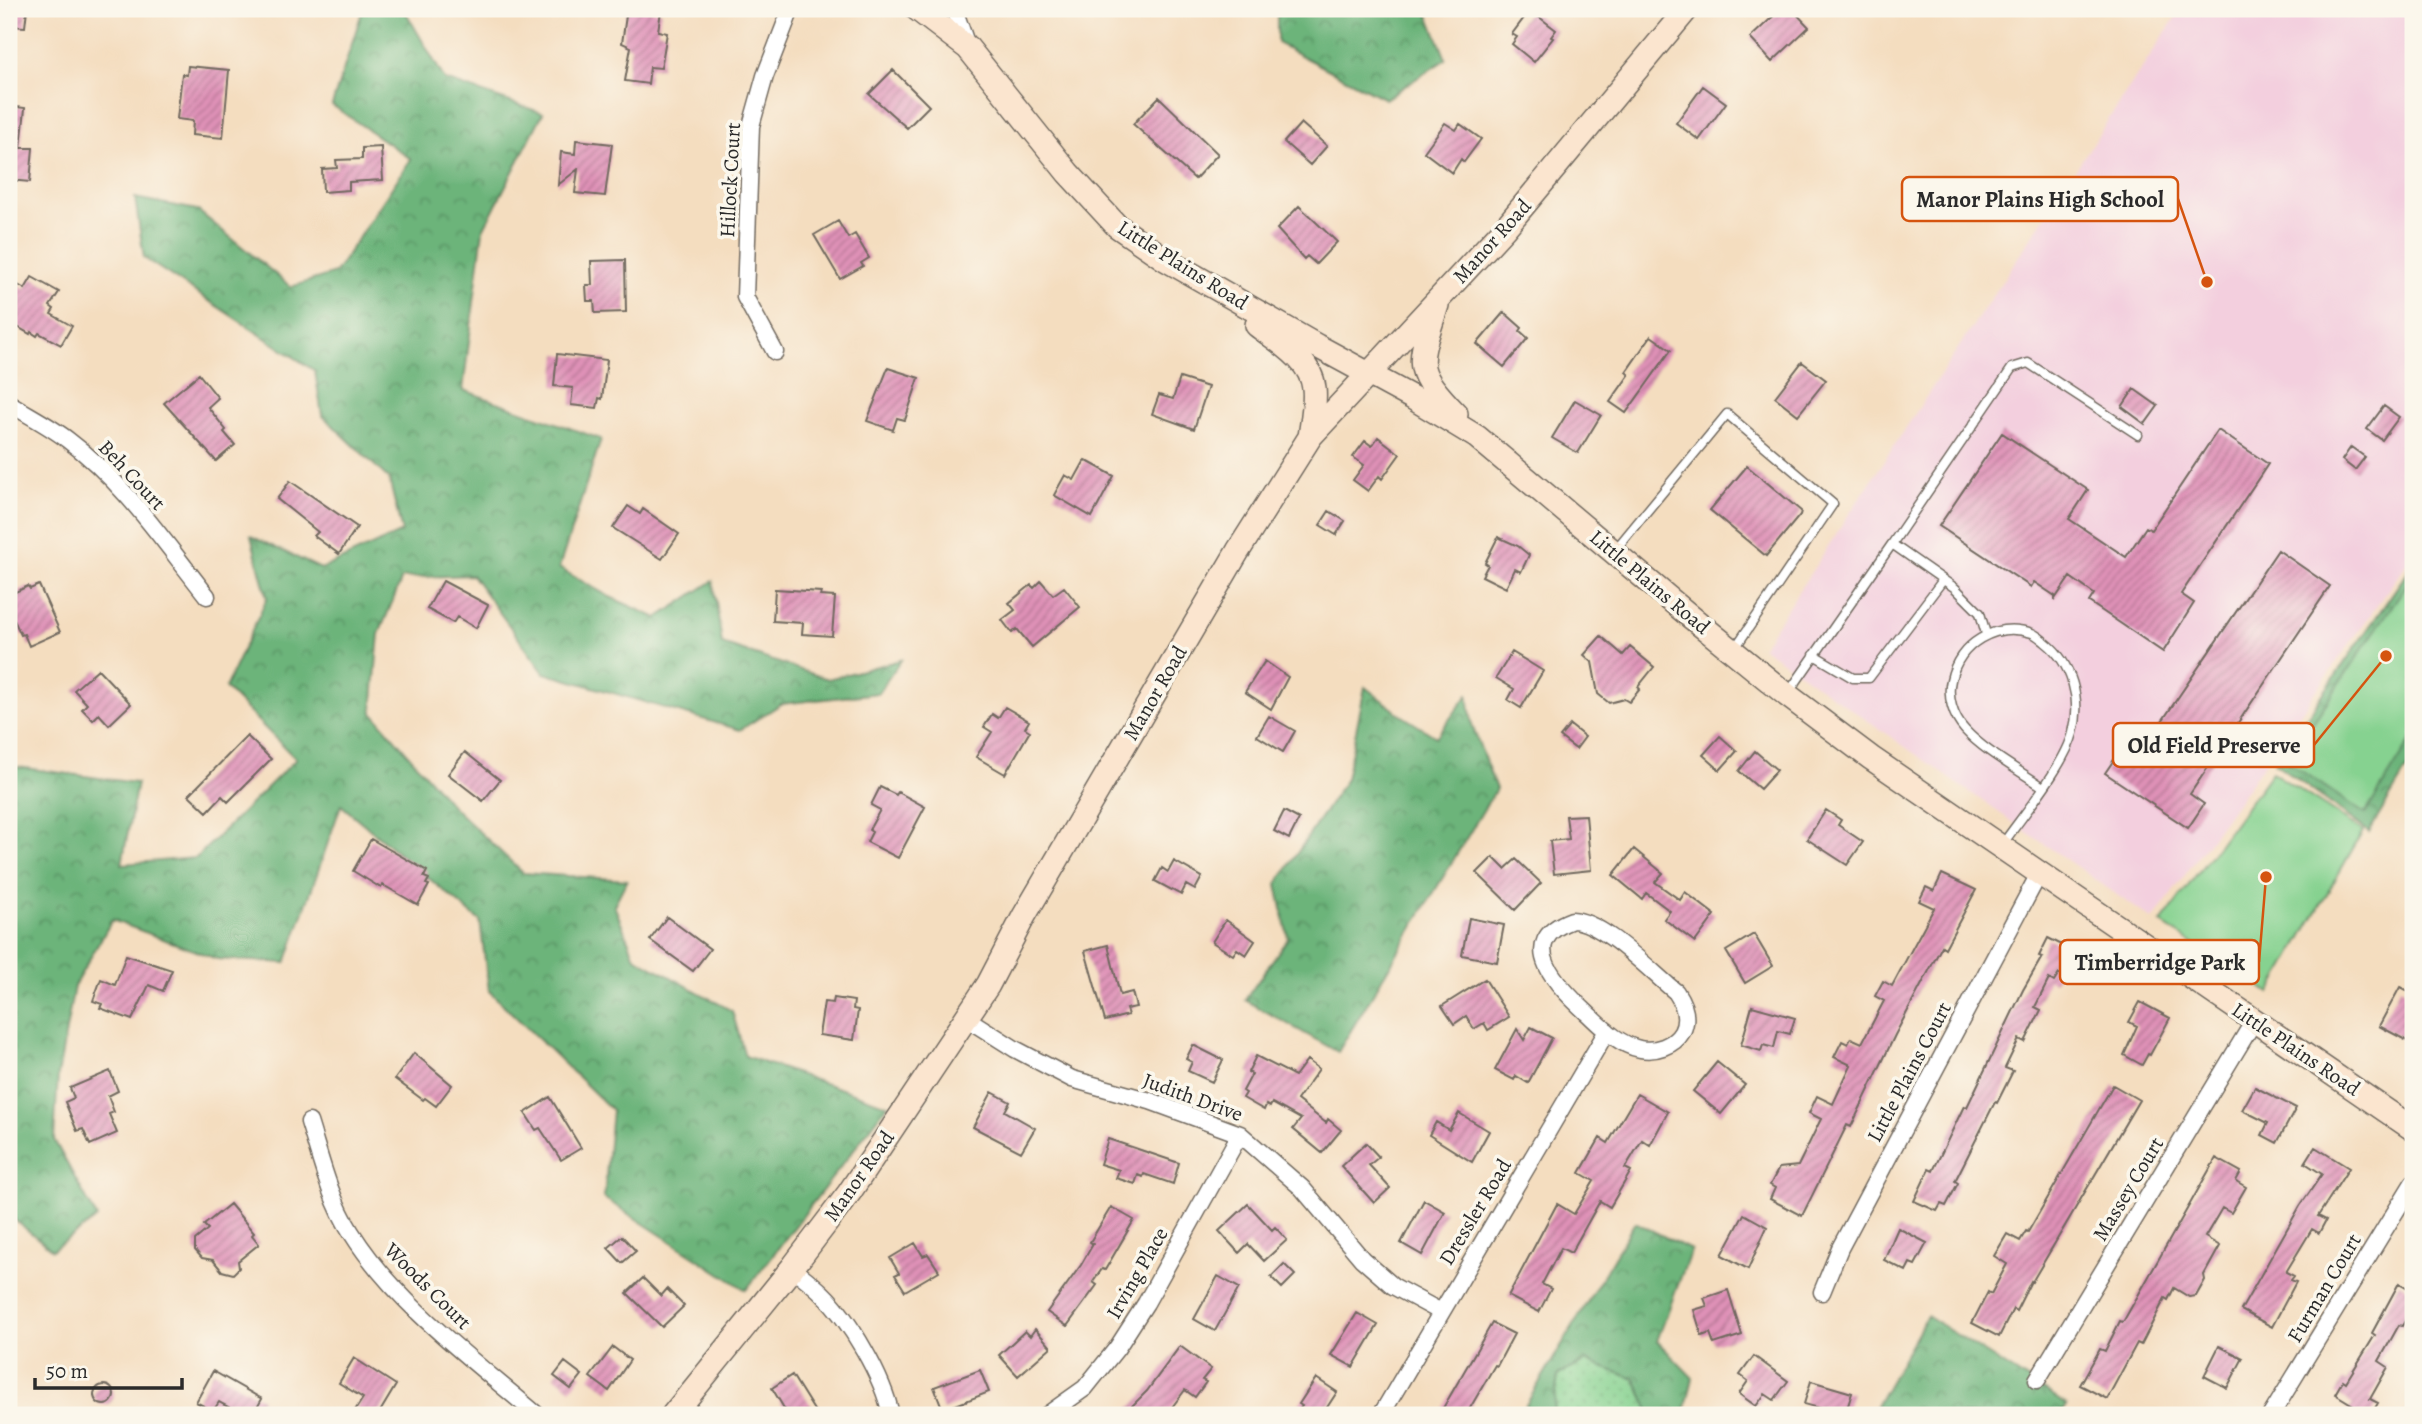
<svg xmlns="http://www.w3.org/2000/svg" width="2422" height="1424" viewBox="0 0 2422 1424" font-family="Alegreya,serif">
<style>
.built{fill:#f3cfde}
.grass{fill:url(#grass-dots);stroke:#587e5e;stroke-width:2}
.forest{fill:url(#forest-crowns);stroke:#4c7052;stroke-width:2}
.park{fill:#86d290;stroke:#587e5e;stroke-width:2}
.building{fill:url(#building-hatch)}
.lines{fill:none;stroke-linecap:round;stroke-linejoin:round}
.lane-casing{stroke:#71695f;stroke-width:11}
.street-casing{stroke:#71695f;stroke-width:19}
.secondary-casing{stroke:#71695f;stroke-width:26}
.lane{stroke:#fff;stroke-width:8}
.street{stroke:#fff;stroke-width:16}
.secondary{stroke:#fbe5cf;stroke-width:23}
.labels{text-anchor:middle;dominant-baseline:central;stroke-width:7;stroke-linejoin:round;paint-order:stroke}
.street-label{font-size:21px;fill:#2b2b2b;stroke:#fbf7ec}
.leader{fill:none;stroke:#d5540f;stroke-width:2.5}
.callout-dot{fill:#d5540f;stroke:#fbf7ec;stroke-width:2.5}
.callout{fill:#fbf7ec;stroke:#d5540f;stroke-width:2.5}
.callout-label{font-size:23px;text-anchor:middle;font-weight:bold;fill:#2b2b2b}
</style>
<defs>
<pattern id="grass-dots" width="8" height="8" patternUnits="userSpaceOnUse" patternTransform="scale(1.75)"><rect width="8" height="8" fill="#86d290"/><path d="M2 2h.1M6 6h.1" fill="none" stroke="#74b47c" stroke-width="1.8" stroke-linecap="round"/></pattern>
<pattern id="forest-crowns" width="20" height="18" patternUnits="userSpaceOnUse" patternTransform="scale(1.75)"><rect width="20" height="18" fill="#6cb47a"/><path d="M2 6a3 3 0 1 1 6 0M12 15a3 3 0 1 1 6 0" fill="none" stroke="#599364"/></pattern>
<pattern id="building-hatch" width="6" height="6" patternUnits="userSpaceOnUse" patternTransform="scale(1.75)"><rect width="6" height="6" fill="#df91b7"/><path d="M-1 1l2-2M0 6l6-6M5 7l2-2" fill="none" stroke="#b57795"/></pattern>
</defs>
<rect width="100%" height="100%" fill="#fbf7ec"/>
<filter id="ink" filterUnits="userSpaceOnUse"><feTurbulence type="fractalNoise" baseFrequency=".0143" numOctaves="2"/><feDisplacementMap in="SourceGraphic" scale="14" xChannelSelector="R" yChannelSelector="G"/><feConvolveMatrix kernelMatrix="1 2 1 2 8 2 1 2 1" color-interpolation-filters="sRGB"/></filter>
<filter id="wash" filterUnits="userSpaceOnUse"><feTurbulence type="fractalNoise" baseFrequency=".00686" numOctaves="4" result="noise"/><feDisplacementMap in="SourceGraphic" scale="28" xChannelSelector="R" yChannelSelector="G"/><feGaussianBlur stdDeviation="1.57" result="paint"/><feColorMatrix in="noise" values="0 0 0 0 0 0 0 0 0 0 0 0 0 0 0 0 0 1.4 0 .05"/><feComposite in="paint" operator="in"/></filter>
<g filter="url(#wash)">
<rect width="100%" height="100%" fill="#f4ddbf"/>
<path class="built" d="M2181,9H2413V555L2153,920L1762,647Z"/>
<path class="grass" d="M1586,1361L1635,1379L1651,1415H1553L1558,1375Z"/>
<path class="forest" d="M363,9H404L445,80L543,113L483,230L463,390L601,439L559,568L610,597L657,618L713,581L722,644L828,679L901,660L878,693L781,704L740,730L544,673L472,575L402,578L379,634L372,712L453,807L523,873L627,880L614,905L635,957L732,1011L745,1056L888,1105L746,1290L604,1198L612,1110L489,991L480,921L341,805L286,963L217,959L112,920L74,986L58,1075L54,1140L97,1218L52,1250L9,1215V766L137,783L122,864L196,858L296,759L225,688L267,598L251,536L321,569L402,532L389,479L322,415L315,371L144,258L135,198L197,210L291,287L335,273L411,159L332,105Z
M1277,9H1426L1446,59L1385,99L1277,43Z
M2413,564V759L2369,832L2275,763Z
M1365,687L1401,715L1436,737L1468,695L1472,725L1496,789L1338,1052L1245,1000L1288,938L1277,884L1346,779Z
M1635,1222L1691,1250L1657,1341L1693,1378L1684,1415H1651L1635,1379L1586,1361L1558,1375L1553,1415H1520Z
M1927,1316L2067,1405L2061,1415H1871Z"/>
<path class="park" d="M2413,575V737L2365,814L2287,761Z
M2272,772L2363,831L2270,993L2161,923Z"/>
<g id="blocks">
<path class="building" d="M9,9H27L25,27L9,26Z
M627,9L661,11L658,31L667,33L661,68L650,67L648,84L625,81L631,47L622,43Z
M1781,9H1792L1809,27L1772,62L1750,38Z
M1530,10L1556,30L1551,37L1553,38L1534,62L1512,44L1517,37L1512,34Z
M188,66L229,70L223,138L192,135L193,121L177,119L182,74L187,75Z
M893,70L929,106L907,128L869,94Z
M1703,86L1726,103L1699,140L1676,123Z
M1159,97L1218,154L1195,179L1133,124Z
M9,106L25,108L21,148H33L30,182L9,180Z
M1301,123L1327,146L1310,165L1284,142Z
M1445,123L1456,130L1460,124L1481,139L1464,162L1461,159L1452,173L1424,152Z
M576,140L612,144L605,196L575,193L578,169L558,185L561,152L575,154Z
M381,147L383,180L349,182V190L323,192L322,169L337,168L336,160L362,159V148Z
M1299,206L1337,242L1316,264L1307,256L1304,259L1277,229Z
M838,221L848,238L855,234L869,258L861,263L863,266L840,279L814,235Z
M625,260L626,312L595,313L594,301H587L586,285H592L591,261Z
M32,277L59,292L50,306L54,309L51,314L72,326L61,345L39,333L37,336L31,332L30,334L16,326L17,322L9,317V280L25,289Z
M1504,312L1522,328L1520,331L1528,338L1504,367L1477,344Z
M1651,336L1671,350L1626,413L1610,402L1629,375L1626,372Z
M557,354L607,360L602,399L599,398L597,408L571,405L573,388L554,386Z
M1802,362L1826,380L1798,415L1775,397Z
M888,368L919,378L905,420L897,418L893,430L867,421Z
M199,374L218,398L208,407L226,430L224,432L235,445L216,461L164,403Z
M1180,378L1208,387L1194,429L1152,414L1159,395L1173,399Z
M2134,389L2158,406L2145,424L2122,407Z
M1575,400L1601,415L1578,453L1552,438Z
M2384,406L2399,417L2382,440L2367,429Z
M2218,430L2268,464L2181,594L2194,603L2163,652L2089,602L2094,594L2070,577L2055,599V596L2034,582L2031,587L1939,526L2002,433L2088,490L2069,519L2126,557L2146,527L2151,530Z
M1378,437L1400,454L1382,479L1379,476L1368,491L1353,480L1364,465L1353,457L1365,441L1372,446Z
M2351,447L2365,457L2355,470L2342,460Z
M1085,460L1114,476L1092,517L1054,495L1065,475L1074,480Z
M1747,466L1801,511L1800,515L1766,556L1710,510Z
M290,481L357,527L339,554L314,536L318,532L277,499Z
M628,506L640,514L643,509L679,534L662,559L613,528Z
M1329,511L1345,521L1336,535L1320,525Z
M1498,537L1518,546L1529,555L1521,572L1515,569L1506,588L1482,576L1488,565L1485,563Z
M2278,550L2330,586L2190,794L2204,804L2188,828L2105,773L2122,748L2137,758Z
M443,581L488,605L476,628L457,617L453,623L427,609Z
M1041,581L1053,595L1064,587L1080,607L1032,647L1017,629L1012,633L1002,620L1015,610L1009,603L1031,585L1034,588Z
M39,585L60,632L29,646L24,634L21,635L14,620L9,605V595L28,586L30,589Z
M775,589L821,592L820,596L835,597L832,636L802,634L803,623L773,621Z
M1601,636L1623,655L1630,647L1654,667L1638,687L1640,689L1629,702L1624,699L1609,703L1598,694L1592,662L1584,655Z
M1512,652L1543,671L1521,708L1508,700L1514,689L1496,678Z
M1265,661L1288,677L1271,709L1245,692Z
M98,669L131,704L109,725L99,714L93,720L82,709L87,704L74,690Z
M1005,707L1029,721L1025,728L1030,731L1005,774L976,757L992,732L984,727L992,714L998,718Z
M1269,716L1295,731L1283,752L1257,736Z
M1570,725L1585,737L1576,749L1560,737Z
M247,736L271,759L228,802L222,796L207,812L189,795Z
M1720,736L1737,751L1720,770L1703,755Z
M1755,751L1777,770L1760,789L1739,771Z
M465,752L500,780L483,801L448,774Z
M880,787L896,795L898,792L925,807L898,858L867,842L872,832L869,830L880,810L871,805Z
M1826,810L1841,820L1838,825L1863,842L1847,865L1807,839Z
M1284,811L1299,819L1289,839L1274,831Z
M1586,815L1591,870L1554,874L1550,841L1569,839L1566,816Z
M371,839L427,871L424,877L429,879L426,884L429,885L418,905L383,885L381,888L353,871Z
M1634,849L1663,873L1655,882L1680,900L1685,892L1715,915L1695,942L1664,919L1670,911L1646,893L1642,899L1613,875Z
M1493,857L1505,869L1516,859L1541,883L1515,910L1477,873Z
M1174,861L1202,877L1195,890L1186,885L1181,895L1155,881L1162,868L1168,872Z
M1942,874L1976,890L1945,948L1942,946L1895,1035L1851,1127L1847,1125L1802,1216L1770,1199L1775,1188L1770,1185L1779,1168L1798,1166L1821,1119L1809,1113L1817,1096L1833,1104L1851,1065L1834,1057L1842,1041L1848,1044L1851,1038L1862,1043L1884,1001L1875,996L1883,981L1892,986L1934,908L1919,901L1926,887L1934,891Z
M667,917L710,949L693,971L650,940Z
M1469,918L1504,925L1497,962L1462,955Z
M1226,920L1255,941L1246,955L1237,949L1233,955L1212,942Z
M1754,934L1773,966L1745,983L1726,951Z
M2048,938L2074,951L2062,975L2059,974L2054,982L2049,979L2035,1007L2041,1010L2025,1042L2019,1039L2005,1068L2013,1071L1997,1103L1995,1102L1955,1181L1958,1183L1946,1206L1941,1204L1937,1211L1914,1201L1929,1169L1933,1171L1964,1106L1967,1107L2023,990L2042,957L2039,956Z
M1108,945L1120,995L1132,992L1136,1007L1126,1009L1128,1015L1105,1021L1085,951Z
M126,955L172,970L163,991L149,985L132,1020L100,1008L102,1004L93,1001L101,979L115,985Z
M1485,979L1509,1017L1488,1030L1484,1023L1474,1029L1466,1016L1454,1024L1442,1006Z
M2400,987L2413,994V1044L2379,1026Z
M834,998L854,1001L853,1009L858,1010L854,1040L819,1035L824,1002L833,1003Z
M2140,1002L2170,1018L2150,1055L2148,1054L2142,1065L2124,1055L2137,1026L2129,1022Z
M1752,1006L1795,1018L1790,1034L1778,1031L1774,1048L1763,1045L1761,1051L1741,1045Z
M1531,1027L1552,1038L1528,1083L1516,1076L1514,1080L1495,1070L1517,1029L1524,1040Z
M1193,1045L1223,1060L1212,1082L1188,1071L1192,1062L1186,1059Z
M414,1053L452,1085L436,1106L425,1098L423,1100L395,1079Z
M1256,1056L1295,1076L1307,1060L1319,1069L1297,1100L1326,1123L1328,1119L1341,1130L1322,1153L1293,1129L1301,1119L1272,1103L1270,1107L1266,1105L1264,1110L1243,1098L1246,1093L1243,1091L1252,1074L1248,1072Z
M1717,1062L1745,1085L1721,1114L1693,1091Z
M110,1071L118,1091L108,1096L114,1112L109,1114L117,1133L90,1145L83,1129L77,1131L65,1102L74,1098L70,1088Z
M2113,1085L2139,1100L2032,1282L2031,1281L2016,1311L2013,1309L1999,1337L1972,1323L1988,1292L1991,1294L2007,1264L1994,1256L2007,1234L2020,1241L2026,1231L2028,1232Z
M2255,1087L2296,1108L2277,1143L2262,1135L2268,1123L2242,1110Z
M992,1092L1010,1102L1005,1111L1035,1128L1021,1152L973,1127Z
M1637,1094L1668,1112L1650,1145L1642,1140L1625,1168L1631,1171L1610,1207L1600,1201L1571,1253L1561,1248L1542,1284L1551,1289L1539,1312L1508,1296L1557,1204L1574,1214L1594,1181L1580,1173L1600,1138L1608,1143Z
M550,1097L581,1148L561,1160L540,1128L536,1130L525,1113Z
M1459,1113L1489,1131L1472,1162L1429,1135L1436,1122L1449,1130Z
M1108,1139L1179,1163L1173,1184L1144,1174L1143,1177L1138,1175L1135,1184L1116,1178L1119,1170L1100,1164Z
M1366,1143L1379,1157L1369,1165L1390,1188L1374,1203L1341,1166Z
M2315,1147L2349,1168L2318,1216L2326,1220L2319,1233L2312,1229L2286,1272L2294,1276L2291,1280L2296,1282L2272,1327L2241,1310L2300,1206L2322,1174L2305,1163Z
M2216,1158L2241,1172L2236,1181L2246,1187L2231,1213L2222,1208L2205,1237L2220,1246L2204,1275L2205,1280L2196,1296L2189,1297L2174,1288L2168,1300L2165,1298L2141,1345L2137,1343L2107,1399L2080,1385L2100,1349L2105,1351L2120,1321L2123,1322Z
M1424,1200L1445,1212L1422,1255L1401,1243Z
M230,1204L254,1233L252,1235L259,1244L238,1261L239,1268L233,1274L222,1271L213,1260L202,1258L195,1250V1240L208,1229L204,1225Z
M1248,1204L1272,1230L1275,1227L1287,1240L1264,1261L1248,1244L1239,1253L1219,1231Z
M1111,1207L1134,1220L1105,1270L1102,1269L1093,1282L1097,1285L1067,1326L1047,1312L1081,1265L1093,1244L1090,1242Z
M1744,1214L1767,1227L1748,1269L1722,1255Z
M1898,1228L1927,1243L1915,1265L1910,1263L1906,1271L1884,1260Z
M622,1236L636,1251L622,1263L608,1248Z
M915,1243L923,1256L928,1254L939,1271L905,1291L895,1275L899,1273L890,1258Z
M1284,1264L1295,1275L1282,1288L1271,1277Z
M1218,1276L1239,1288L1215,1331L1194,1319Z
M643,1278L661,1296L667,1289L684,1306L662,1327L627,1293Z
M2399,1283L2413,1291V1307L2402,1326L2399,1325L2379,1361L2388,1367L2370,1399L2378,1403L2371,1415H2344L2353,1405L2335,1394L2343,1380L2346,1382L2375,1335L2372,1333Z
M1728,1290L1742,1335L1714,1344L1710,1333L1702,1336L1694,1310L1707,1306L1704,1298Z
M1357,1313L1378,1325L1353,1367L1331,1355Z
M1492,1323L1514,1334L1497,1366L1495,1365L1466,1415H1439Z
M1035,1329L1051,1347L1018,1376L999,1355L1025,1331L1030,1336Z
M1180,1346L1211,1369L1202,1380L1206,1382L1195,1397L1185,1390L1166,1415H1123L1147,1391Z
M2219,1346L2243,1358L2227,1388L2204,1376Z
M613,1347L630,1360L609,1391L590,1377Z
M1754,1356L1788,1381L1774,1400L1765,1394L1756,1406L1739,1394L1748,1381L1740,1375Z
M354,1358L396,1385L378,1415H352L363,1398L339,1383Z
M565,1362L582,1375L571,1389L554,1376Z
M980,1370L989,1392L943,1410L934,1387Z
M213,1371L262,1399L253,1415H243L219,1402L213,1411L196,1402Z
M792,1375L817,1415H788L772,1388Z
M1316,1378L1337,1392L1322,1415H1296L1302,1406L1299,1404Z
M1811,1381L1852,1393L1845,1415L1804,1404Z
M94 1395a10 10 0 1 1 20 0a10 10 0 1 1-20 0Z"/>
</g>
</g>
<g filter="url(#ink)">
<use href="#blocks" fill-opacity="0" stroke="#71695f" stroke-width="2"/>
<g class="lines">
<defs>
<path id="lane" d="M1892,544L2012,368L2028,363L2138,435
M1615,550L1727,414L1833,504L1735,648
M1814,655L1853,678H1869L1943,580
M1789,692L1892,544L1955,588L1980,613L1986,634
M2002,845C2022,816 2065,765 2073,733C2082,700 2072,663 2045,642C2041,639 2037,635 2032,633C1995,621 1959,644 1951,680C1947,697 1953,717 1965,730C1984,751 2019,770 2043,787"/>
<path id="street" d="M954,9L967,46
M775,352L745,297L751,126L765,76L791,9
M9,403C28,415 50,426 68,440C124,482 164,542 207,596
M1572,920C1603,921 1650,971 1676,992C1684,1004 1689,1018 1682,1032C1674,1046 1655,1052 1640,1049C1619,1045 1602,1027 1587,1013C1560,988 1512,942 1572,920Z
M966,1018L1015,1049L1072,1079L1150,1101L1240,1134L1302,1188L1362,1259L1393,1286L1441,1312
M309,1122C321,1160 330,1199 351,1232C396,1304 473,1360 537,1415
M792,1268C802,1276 813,1284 822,1293C850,1320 883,1377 891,1415
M1822,1292L1840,1248L2039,874
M2037,1380L2254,1021
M1047,1415L1085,1388L1117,1348L1146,1303L1240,1134
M1381,1415L1607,1031
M2271,1415L2413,1183"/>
<path id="secondary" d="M917,9L968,48L1068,173L1117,226L1165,259L1317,346L1411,397L1477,437L1691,617L1787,695L1871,758L2413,1129
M1437,305C1418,365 1411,367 1456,414
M1257,325C1277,341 1311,359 1314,388C1316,403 1312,421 1310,437
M673,1415L792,1268L849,1193L988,985L1024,916L1238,551L1310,437L1504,229L1687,9"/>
</defs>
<use href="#lane" class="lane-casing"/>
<use href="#street" class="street-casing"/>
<use href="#secondary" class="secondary-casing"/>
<use href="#lane" class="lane"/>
<use href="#street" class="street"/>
<use href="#secondary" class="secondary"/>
</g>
</g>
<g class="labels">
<g class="street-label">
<text transform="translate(730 180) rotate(-87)">Hillock Court</text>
<text transform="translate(1492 241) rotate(-48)">Manor Road</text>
<text transform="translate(1183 265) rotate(32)">Little Plains Road</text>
<text transform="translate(132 475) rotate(47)">Beh Court</text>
<text transform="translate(1650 582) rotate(40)">Little Plains Road</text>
<text transform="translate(1155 693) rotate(-60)">Manor Road</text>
<text transform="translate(2296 1049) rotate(34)">Little Plains Road</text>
<text transform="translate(1909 1072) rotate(-62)">Little Plains Court</text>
<text transform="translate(1193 1097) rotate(20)">Judith Drive</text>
<text transform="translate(859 1176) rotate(-55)">Manor Road</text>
<text transform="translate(2128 1189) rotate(-59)">Massey Court</text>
<text transform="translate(1475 1212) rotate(-59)">Dressler Road</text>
<text transform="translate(1137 1273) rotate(-60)">Irving Place</text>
<text transform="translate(428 1286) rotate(45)">Woods Court</text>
<text transform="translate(2324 1288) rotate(-59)">Furman Court</text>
</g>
</g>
<path class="leader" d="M2207 282L2178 199M2386 656L2314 745M2266 877L2259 962"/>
<g class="callout-dot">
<circle cx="2207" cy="282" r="7"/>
<circle cx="2386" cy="656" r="7"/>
<circle cx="2266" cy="877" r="7"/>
</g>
<g class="callout">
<rect x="1902" y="177" width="276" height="44" rx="7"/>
<rect x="2113" y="723" width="201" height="44" rx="7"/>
<rect x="2060" y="940" width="199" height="44" rx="7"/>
</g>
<g class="callout-label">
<text x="2040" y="207">Manor Plains High School</text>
<text x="2214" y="753">Old Field Preserve</text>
<text x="2160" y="970">Timberridge Park</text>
</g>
<rect width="2422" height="1424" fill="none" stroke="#fbf7ec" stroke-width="35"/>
<path d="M35 1378v10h147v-10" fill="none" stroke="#2b2b2b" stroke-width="3.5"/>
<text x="46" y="1378" font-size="21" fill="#2b2b2b" stroke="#fbf7ec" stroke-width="5" paint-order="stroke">50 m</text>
</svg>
